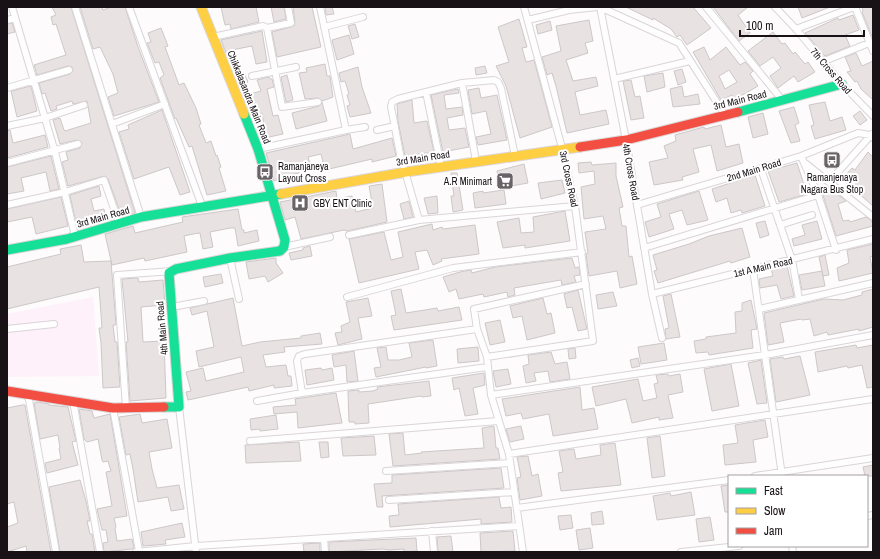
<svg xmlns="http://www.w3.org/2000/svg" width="880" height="559" viewBox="0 0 880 559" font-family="'Archivo Narrow',sans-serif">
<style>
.built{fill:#fef1fa}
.building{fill:#e8e2e3;stroke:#cdc7c8;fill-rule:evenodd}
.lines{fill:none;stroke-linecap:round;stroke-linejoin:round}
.street-casing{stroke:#dad5d8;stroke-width:8}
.fast-casing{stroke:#dad5d8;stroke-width:11}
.slow-casing{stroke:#dad5d8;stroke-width:11}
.jam-casing{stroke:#dad5d8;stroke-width:11}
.street{stroke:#fffeff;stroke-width:6}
.fast{stroke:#16e098;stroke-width:9}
.slow{stroke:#ffcf43;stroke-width:9}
.jam{stroke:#f24e42;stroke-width:9}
.labels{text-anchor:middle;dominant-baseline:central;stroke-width:4;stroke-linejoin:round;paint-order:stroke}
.street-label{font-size:10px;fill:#181116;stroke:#fff}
.poi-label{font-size:10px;fill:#181116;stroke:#fff;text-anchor:start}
</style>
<rect width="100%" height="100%" fill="#fdfbfc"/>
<path class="built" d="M93,297L99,376L7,377V314Z"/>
<path class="building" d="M52,7H71L135,213L122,217L108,179L105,176L68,186L62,162L68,160L66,152L80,148L82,143L77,140L60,144L53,120L60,118L64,130L65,131L91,123L87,101L73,104L72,101L56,106L57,109L51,111L45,93L42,94L39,83L70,74L73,71L72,67L68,66L37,75L34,65L66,55L56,24L53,25L51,17L56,15Z
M80,7H102L103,10L111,7H125L138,47L159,102L114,116L108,97L118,93L113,74L100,47L93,49Z
M221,7H256L259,22L231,29L230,24L225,25Z
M271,7H284L286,19L274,22Z
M293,7H312L321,47L277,57L272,32L294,26L295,22Z
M325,7H332L334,14L326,15Z
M626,7H693L711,28L687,45L680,35L677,37L671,29L653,18V20Z
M713,7H748L738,15L750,33L739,41Z
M798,7H830L802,18Z
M862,7H873V39L862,12L863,11Z
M853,15L859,30L845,35L850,46L825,56L805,33L838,18L839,20Z
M519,19L527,47L522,48L526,62L534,60L552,127L520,138L506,86L496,66L509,62L498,27Z
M589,20L593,41L585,43L588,53L566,60L573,81L596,77L598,86L575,92L580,115L606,110L609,124L567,133L556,86L552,73L547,75L542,57L561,51L556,26Z
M550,21L552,30L538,34L536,25Z
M12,23L15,32L7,34V24Z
M355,24L359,37L352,39L348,26Z
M161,28L168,46L165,47L179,85L184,83L196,108L201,124L199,125L206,143L211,141L216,156L217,155L221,167L219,168L226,191L207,195L192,146L189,147L176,118L175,119L160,78L164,75L159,62L155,63L147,43L151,42L148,33Z
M262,31L267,62L256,64L252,46L232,50L243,76L245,75L248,82L239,86L221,40Z
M773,32L782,44L785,43L793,54L795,52L805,64L808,62L815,72L798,82L794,76L778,88L770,76L781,68L773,57L760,66L748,51Z
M349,35L354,54L337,60L332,40Z
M704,47L710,60L726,47L740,65L745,62L753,71L750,74L758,86L734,100L732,95L721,100L693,52ZM729,70L737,82L725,89L719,76Z
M856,53L862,66L873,61V100L861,89L857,81L855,82L847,72L851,71L845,57Z
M325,64L327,76H330L333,97L322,101L318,98L305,99L299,73L307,72L306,68Z
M485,66L487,73L476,75L475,68Z
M358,67L362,87L371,113L350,117L347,106L350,105L347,95L349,94L345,81L341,82L339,73Z
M682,69L686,82L678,85L674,71Z
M663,73L665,87L647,92L644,76Z
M287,75L293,100L286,102L281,77Z
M269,77L270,79H272L274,87L267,89L273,116L278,115L283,134L260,139L256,129L264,126L262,113L251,116L243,96L261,91L257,80Z
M631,80L635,97L640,96L644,118L631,120L623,81Z
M31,86L37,111L17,117L11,91Z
M682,86L684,97L698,94L700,104L673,107L670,89Z
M479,88L481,98L497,95L507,140L478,145L476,137L491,134L486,111L472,114L468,90Z
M458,89L459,93L444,95L446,109L462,107L463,115L447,118L449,130L465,128L469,147L443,152L431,95Z
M412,100L414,123L427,121L434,152L405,156L398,121L397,104Z
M322,102L327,121L296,129L292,113L319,106Z
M825,102L830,121L842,117L846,130L815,139L811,126L814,125L809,105Z
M794,107L799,123L795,125L800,141L791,143L779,111Z
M162,110L190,192L180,195L169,167L134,179L119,132L129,129L128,125Z
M860,111L867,120L860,125L853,116Z
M763,113L768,134L753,138L748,117Z
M721,125L726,147L739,144L743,163L717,171L711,145L693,149L699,172L682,177L683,180L654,185L649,162L668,158L664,146L676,141L675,135L704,127L705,129Z
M10,130L13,143L45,135L48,147L7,158V131Z
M350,134L353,149L392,138L396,156L372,162V159L325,170L321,154L308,157L312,170L277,178V180L274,181L266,153Z
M868,152L873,157V206L842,179L852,168L855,170Z
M51,156L59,189L50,191L46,172L21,178L24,191L7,194V167Z
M591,162L592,165L616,163V176L623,207L619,208L622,226H626L629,257L632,256L637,284L620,288L617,271L589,276L586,254L588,253L585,232L606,229L603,216L584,219L581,187L595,184L594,171L579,173L578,163Z
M797,163L807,194L779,202L768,171Z
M524,164L528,183L500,188L497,171Z
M451,173H457L463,210L453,212L451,196H454Z
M755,175L765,206L742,213L741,210L731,213L727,198L716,202L712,189Z
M562,180L565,193L541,199L538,183Z
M382,184L387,222L347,231L344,230L301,239L295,217L285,220L280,202L336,191L337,199L352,196L356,212L373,208L369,186Z
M99,186L101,196L91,199L94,211L104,209L106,218L76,223L70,195Z
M828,187L846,201L838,204L843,221L849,220L850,222L866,217L872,221L873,226L836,236L821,189Z
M504,190L506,204L475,208L473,193L483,191V193Z
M699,191L708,220L687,225L682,210L669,214L674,229L649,237L645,222L661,217L657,204Z
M437,196L438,213L428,214L424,198Z
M61,197L68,226L36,234L32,217L7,222V209Z
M409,201L413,217L404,219L400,204Z
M238,209L242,230H244V233L257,230L259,241L238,246L235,228H230L210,232L213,247L203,249L200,233L193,234L184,236L187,252L145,261L144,258L112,265L105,234L133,226L135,233L183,222L182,217Z
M565,211L570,241L525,248V245L503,248L497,222L519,218L521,233L534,232L533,217Z
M765,221L769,235L760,238L756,223Z
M817,221L822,239L794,246L792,239L805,235L802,225Z
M432,224L433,230L442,227L443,229L475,225L479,254L441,259L442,261L433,265L427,250L415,252L419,269L359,283L349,239L384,232L391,260L403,257L398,232Z
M742,228L750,257L731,263L730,261L658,283L654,271L657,270L653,255L689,244L709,236Z
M873,244V256L870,257L873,273L839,281L837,268L849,263L847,250Z
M81,245L84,262L111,261L116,325H113L115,342H117L120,387L103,388L101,343L99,328H102L99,287L7,309V267L61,254L60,249Z
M310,246L312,256L291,260L289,253L303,250V248Z
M825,255L829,275L823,276L819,257Z
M276,258V263L283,273L268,282L265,276L249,279L246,262Z
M572,258L575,268L579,267L580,275L574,276L576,282L562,285L561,280L514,288L515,295L508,297L507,292L484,297L483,294L459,299L456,289L449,292L443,277L460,272L471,270L472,273L495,267Z
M787,266L794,296L781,299L777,285L760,288L759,279L773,276L771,269Z
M822,271L825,286L802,290L799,275Z
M221,274L223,283L205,287L203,277Z
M138,278L139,282L163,280L165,305L141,307L143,342L164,341L166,398L130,401L126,342H128L122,279Z
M401,289L406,313L437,308L438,311L459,307L462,320L394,330L391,316L396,315L391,291Z
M873,289V327L859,331V329L828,335L827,332L814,336L810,319L802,320L801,319L780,323L784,342L768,345L764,313L824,299L843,300L862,295V292Z
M578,290L587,329L578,331L572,307L567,308L564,294Z
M613,292L617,306L598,309L596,295Z
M671,294L680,337L666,339L665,329L669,328L663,296Z
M233,298L242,346L260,342L301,338V336L320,333L322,344L284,347L285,352L263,355L266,367L286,365L288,376H291L292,386L274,388V385L249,391L248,387L188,400L186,392L191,391L186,372L203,368L206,381L244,372L241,357L199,367L196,351L214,347L207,311L192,315L190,308Z
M368,298L372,316L358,318L362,339L338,345L335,333L342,332L341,326L350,322L346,302Z
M543,298L547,314L551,313L555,333L527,340L522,316L513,318L510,306Z
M751,300L757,329L751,330L753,348L709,355L708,352L696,353L694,341L706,339V337L736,333L735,312L742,311V303Z
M500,320L505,342L490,345L485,323Z
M433,340L437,366L426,368V367L376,377L374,368L381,367L377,348L386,347L388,360H399L412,357L409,343Z
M664,343L667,360L641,364L638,347Z
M856,345L857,348L873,345V387L867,388L862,365L848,368L847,366L818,372L815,352Z
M478,347L479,361L458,363L457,349Z
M575,348L576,358L569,359L568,349Z
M354,351L358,381L347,382L346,365L334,367L332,355Z
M551,352L555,364L567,362L570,379L550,382L548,371L534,373L536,381L526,383L523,366L529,364L528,355Z
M800,356L810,395L776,402L770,359L783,357L784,359Z
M638,358L640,366L632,368L630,360Z
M761,360L767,403L757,404L748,363Z
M731,364L739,406L712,411L704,369Z
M321,368L322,370L332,368L334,380L307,385L305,370Z
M508,369L511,384L496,387L493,371Z
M484,373L485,385L473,388L478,414L465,416L459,388L454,390L452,378Z
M668,374L669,376L680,374L683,392L668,395L673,418L659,420V417L632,423L626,399L596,406L592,387L638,379L643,401L657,398L654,384L658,383L656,375Z
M429,381L431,396L422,397L421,396L368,404L369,423L355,424V422H349L348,391L359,390V392L373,391L378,389L377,387Z
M580,387L582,410L594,408L598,429L553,436L549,414L523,419L521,413L506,416L502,399Z
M336,393L342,423L298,428L297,412L274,414L273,407L296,405L295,399Z
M38,402L49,404V405L68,407L76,441L72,442L78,465L47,473L45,463L61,459L59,448H60L58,435L40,439L34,403Z
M22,405H25L51,552H27L26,546L7,552V527L18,523L14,502L7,504V408Z
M79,409L92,411L94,418L110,414L127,516L114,518L116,527L115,528L117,541L132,539L134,548L132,549L104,552L103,543L108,542L106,530H102L97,509L112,506L106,472L111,471L108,461L103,462L102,460L98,439L87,442L84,439Z
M140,414L142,423L167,419L172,448L149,452L152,469L157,488L179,485L184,509L171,511L168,497L138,502L133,469L130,454L126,455L119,417Z
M276,415L278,429L260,431V429L251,430L250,419Z
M765,420L768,437L753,440L756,462L725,465L723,445L738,443L735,425Z
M494,426L496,448H498L500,459L393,466L389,434L403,433L405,455L422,453L421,452L484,448L482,428Z
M521,426L524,439L510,442L506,429Z
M374,436L376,455L343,456L341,438Z
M660,436L665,476L652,478L647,438Z
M299,442L301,461L246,463L245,445Z
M319,442H328L329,457L321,458Z
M615,443L621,485L561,491L558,473L563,472L559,451L574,449L576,459L601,455L600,445Z
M528,456L532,476L538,474L542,496L520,500L517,478L521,477L517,457Z
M873,465V476H865L863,467Z
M501,468L504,488L382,496L383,507H377L374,484L392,483V475Z
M80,480L86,501L90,521H87L90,534H92L95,552H60L49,487Z
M729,485V512H725L721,486Z
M691,492L695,515L657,520L653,496L670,493L671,496Z
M499,497L501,508L511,507L512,522L481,524V519L390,527L389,516L399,515L398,504Z
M602,511L604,524L592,525L591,513Z
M571,515L573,528L560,530L558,516Z
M710,517L714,540L699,542L696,519Z
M182,523L185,537L165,540L166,544L143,546L141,532Z
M590,528L593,548L579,550L576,530Z
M513,531L515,551L481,552L480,533Z
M451,536L453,552H438L437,537Z
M416,538L417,551L404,552V549L389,550L382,549L329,552V542Z
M320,543V552H304L303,544Z"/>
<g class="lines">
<defs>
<path id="street" d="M12,7L55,152L75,236
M75,7L141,217
M129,7L202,206
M600,7L626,140L652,294L662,338
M600,7L679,43L725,115
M706,7L783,101
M775,7L796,29L842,84L873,116
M855,7L873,51
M7,20L15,18
M528,20L569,10L597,7
M324,27L363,17
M267,28L282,107L318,102
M796,29L854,7
M213,37L263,26L267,28L291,23L288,7
M822,62L869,43
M252,76L296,67
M614,79L690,61
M462,83L476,161
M7,88L69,70
M426,92L441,166
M112,124L165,104
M7,126L45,118L84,105
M346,130L365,127
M377,130L395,126
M258,149L346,130L320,7
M515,156L501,88L498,82L494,80L462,83L398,99L392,102L391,107L400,154L419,220L575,206
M801,156L818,195L836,250
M7,163L78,144
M805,163L873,217
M761,169L792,260L799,299
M829,182L872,134
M7,205L65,192L104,180L119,223
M637,205L801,156L858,133L870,135L873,138
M780,225L812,215
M349,235L419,220
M284,247L330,237
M644,248L818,195
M230,258L239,299
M753,269L782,476
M652,294L873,239
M347,297L453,268L582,252
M172,307L204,301
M759,309L873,283
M7,329L54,324
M487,357L593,341L575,206L562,148L524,7
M302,393L297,361L299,356L305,354L477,329
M28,394L56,552
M491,395L765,355L873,335
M73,401L100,552
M257,401L302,393L487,367
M179,407L196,552
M113,408L139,551
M126,408L117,275L173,271
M250,441L498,421
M509,454L873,399
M386,471L510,463
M755,476L873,458
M389,500L514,492
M517,508L729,480
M867,516L873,515
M432,531L434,552
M324,538L325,552
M792,546L793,552
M136,552L196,546L519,526
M523,552L509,454L491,395L487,357L477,329L474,309L586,284
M681,552L739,546"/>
<path id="fast" d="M738,112L842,84
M7,250L67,239L141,217L281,194
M164,407H179L169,273L176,269L230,258L280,251L284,247L285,240L258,149L244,114"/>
<path id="slow" d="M201,7L244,114
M281,194L406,172L580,147"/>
<path id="jam" d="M580,147L626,140L738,112
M7,391L113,408L164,407"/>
</defs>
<use href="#street" class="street-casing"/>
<use href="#fast" class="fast-casing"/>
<use href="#slow" class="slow-casing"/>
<use href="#jam" class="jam-casing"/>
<use href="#street" class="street"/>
<use href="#fast" class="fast"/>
<use href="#slow" class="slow"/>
<use href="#jam" class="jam"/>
</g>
<defs>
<symbol id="bus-square" viewBox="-11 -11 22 22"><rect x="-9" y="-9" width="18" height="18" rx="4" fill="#686366" stroke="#fff"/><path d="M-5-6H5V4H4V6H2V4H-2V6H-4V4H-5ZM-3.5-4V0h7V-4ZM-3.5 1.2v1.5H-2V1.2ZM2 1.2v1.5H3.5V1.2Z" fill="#fff"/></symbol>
<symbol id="supermarket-square" viewBox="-11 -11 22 22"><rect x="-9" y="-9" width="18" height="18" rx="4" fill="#686366" stroke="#fff"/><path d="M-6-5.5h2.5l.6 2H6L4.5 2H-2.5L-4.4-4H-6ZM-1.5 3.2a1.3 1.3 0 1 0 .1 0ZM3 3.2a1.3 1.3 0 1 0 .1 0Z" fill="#fff"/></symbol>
<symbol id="hospital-square" viewBox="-11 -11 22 22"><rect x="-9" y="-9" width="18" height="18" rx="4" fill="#686366" stroke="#fff"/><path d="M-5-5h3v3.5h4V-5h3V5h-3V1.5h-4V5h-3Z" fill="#fff"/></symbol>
</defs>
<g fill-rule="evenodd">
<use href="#bus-square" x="822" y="150" width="20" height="20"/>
<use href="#bus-square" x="255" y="162" width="20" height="20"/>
<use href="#supermarket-square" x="495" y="171" width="20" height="20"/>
<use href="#hospital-square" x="290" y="193" width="20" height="20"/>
</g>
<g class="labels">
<g class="street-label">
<text transform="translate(831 71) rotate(49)">7th Cross Road</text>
<text transform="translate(249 97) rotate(68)">Chikkalasandra Main Road</text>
<text transform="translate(740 100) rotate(-14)">3rd Main Road</text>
<text transform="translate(423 158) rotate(-9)">3rd Main Road</text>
<text transform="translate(754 170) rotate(-17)">2nd Main Road</text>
<text transform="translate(631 172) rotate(80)">4th Cross Road</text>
<text transform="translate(569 179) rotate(78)">3rd Cross Road</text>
<text transform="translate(103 217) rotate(-16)">3rd Main Road</text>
<text transform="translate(763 267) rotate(-13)">1st A Main Road</text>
<text transform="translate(162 328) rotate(-95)">4th Main Road</text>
</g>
<g class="poi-label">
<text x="278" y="166">Ramanjaneya<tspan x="278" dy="12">Layout Cross</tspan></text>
<text x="832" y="177" text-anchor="middle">Ramanjenaya<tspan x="832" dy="12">Nagara Bus Stop</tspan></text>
<text x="492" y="181" text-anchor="end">A.R Minimart</text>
<text x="313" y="203">GBY ENT Clinic</text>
</g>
</g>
<rect width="880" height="559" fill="none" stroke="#181116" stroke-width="16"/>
<rect x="728" y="475" width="140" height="72" fill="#ffffff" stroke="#a3a0a2"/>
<rect x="736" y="488" width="20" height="6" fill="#16e098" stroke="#a3a0a2"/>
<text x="764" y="495" font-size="12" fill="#181116">Fast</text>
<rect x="736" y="508" width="20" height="6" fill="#ffcf43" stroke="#a3a0a2"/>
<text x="764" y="515" font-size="12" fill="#181116">Slow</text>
<rect x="736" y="528" width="20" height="6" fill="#f24e42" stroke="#a3a0a2"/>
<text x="764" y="535" font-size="12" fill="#181116">Jam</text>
<path d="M740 30v6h124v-6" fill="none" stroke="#181116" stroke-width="2"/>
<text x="746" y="30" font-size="12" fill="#181116" stroke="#ffffff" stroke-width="3" paint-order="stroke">100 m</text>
</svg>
